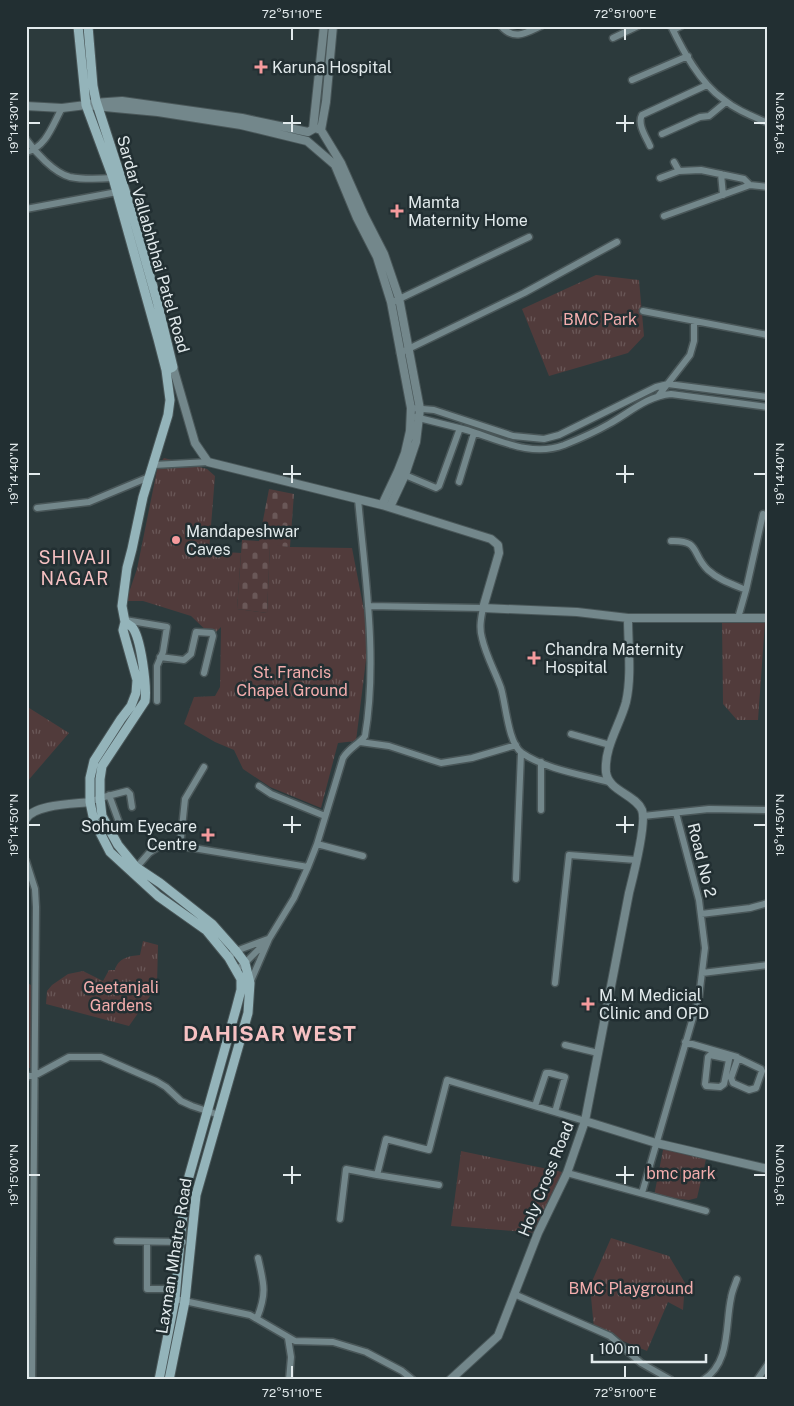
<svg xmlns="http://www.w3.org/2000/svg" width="794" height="1406" viewBox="0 0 794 1406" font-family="'Public Sans',sans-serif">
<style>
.grass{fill:url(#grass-tufts)}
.cemetery{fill:url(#cemetery-stones)}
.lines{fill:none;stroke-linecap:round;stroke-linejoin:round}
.minor-casing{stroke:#495658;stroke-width:9}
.tertiary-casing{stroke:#495658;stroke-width:10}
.secondary-casing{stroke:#495658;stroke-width:11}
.minor{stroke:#73878b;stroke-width:6}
.tertiary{stroke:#73878b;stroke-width:8}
.secondary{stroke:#94b4ba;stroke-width:9}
.ticks{fill:none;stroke:#e2eaec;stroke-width:2}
.poi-dot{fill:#f59b9d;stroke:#222f32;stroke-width:2}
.labels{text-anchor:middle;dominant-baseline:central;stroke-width:5;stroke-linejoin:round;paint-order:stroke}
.poi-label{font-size:16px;fill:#e2eaec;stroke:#222f32;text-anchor:start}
.street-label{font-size:16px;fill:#e2eaec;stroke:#222f32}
.park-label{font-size:16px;fill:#f3adad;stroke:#222f32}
.neighbourhood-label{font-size:18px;letter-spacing:1px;fill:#f6c1c2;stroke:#222f32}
.district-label{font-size:21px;font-weight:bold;letter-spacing:1px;fill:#f6c1c2;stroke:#222f32}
.neatline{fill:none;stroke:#e2eaec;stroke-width:2}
.ticks-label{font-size:12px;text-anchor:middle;fill:#e2eaec}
</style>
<defs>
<pattern id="grass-tufts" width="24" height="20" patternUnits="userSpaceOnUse" patternTransform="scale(1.25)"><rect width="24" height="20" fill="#513b3b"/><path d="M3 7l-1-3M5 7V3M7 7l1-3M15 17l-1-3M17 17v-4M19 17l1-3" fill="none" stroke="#6a5858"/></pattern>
<pattern id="cemetery-stones" width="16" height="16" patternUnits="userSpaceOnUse" patternTransform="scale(1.25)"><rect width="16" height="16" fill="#513b3b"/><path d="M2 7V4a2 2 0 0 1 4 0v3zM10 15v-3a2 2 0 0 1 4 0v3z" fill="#6a5858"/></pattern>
</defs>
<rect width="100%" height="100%" fill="#2c3a3c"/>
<path class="grass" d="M596,275L639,280L644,336L628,353L549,376L522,309Z
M164,458L207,469L215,476L209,551L241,553L237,609L267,613L270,544L290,547L352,548L369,636L356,741L338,743L321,808L270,787L243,769L234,750L215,742L184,724L194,697L215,696L220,687L221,627L212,636L191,616L143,601H126L137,569L158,465Z
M722,621L765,622L758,720H737L723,704Z
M26,706L69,733L26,783Z
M143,941L158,945L157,986L129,1026L46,1004L47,991L52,985L68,974L83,971L103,981L109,970H115C118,958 129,956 140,955Z
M26,982L31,985V1068H26Z
M664,1145L706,1159L697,1198L689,1200L654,1196Z
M461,1151L567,1173L538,1233L451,1226Z
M611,1238L669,1256L685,1283L683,1310L668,1302L647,1351L594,1329L590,1286Z"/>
<path class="cemetery" d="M269,489L294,494L290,547L270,545L267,613L237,609L242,540L259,541Z"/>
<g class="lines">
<defs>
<path id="minor" d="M501,26C514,41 526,33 541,26
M671,26C683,51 700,83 723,99C736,110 752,116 768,123
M673,30L681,26
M613,38L638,26
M632,80L688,56
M662,134L700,117L709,116L726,102
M26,139C35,152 54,173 70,177C84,180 99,179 113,178
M650,146C646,137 637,124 642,115L707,85
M26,152C46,148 53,124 62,108
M674,162L679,171
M721,174L723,195
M660,178L679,171L701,170L744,179L750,185
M26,209L117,192
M664,216L750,185L768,187
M395,301L529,237
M643,311L768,335
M400,353L524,293L617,242
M659,395L690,355L694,341V321
M411,408L434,410L513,436L544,439L559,435L656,387L668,384L768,397
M415,417C431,421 447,425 463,429C496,438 529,458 564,445C579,439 595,432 609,424C629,413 647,396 671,394L768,407
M154,465L208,462
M405,475L436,488L439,486L460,428
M459,482L474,433
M37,508L89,502L149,477
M671,541C701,540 691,554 708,570C719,580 732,584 746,590
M368,606L483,608C481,618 479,628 482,638C486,656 495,671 501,688C506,705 508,743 522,753C545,769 583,775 609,782
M738,618L746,590L763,514
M125,620L167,627L163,652L157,666V701
M160,657L184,660L191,654L196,632L212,633L213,636L204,673
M571,734L610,745
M360,742L389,746L441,763L472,758L516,745
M541,762V810
M259,786L271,794L325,816
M109,795L120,825
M90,802L100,798L127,791L130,794L132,807
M643,816L709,809L768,810
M317,844L363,856
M180,847L185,799L204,767
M26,861L35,889L36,907L32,1380
M135,869L149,853L158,847L167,846L193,848L308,867
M516,879L521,753
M701,914L750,908L768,903
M228,957L236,951L268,939
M236,970L245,963L266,942
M702,973L768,965
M250,983L269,939L294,898L308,867L317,844L343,758C349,748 358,745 365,736C378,660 365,575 358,499
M555,983L569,855L636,860
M685,1042L737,1057L738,1058L761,1069L762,1071L756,1088L749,1090L733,1083L731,1078L738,1058
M565,1045L598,1053
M729,1059L710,1055L708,1057L705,1084L706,1086L720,1087L724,1084L730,1055
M26,1076H34L69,1057H101L156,1081L166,1087L181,1101L192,1106L219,1115
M535,1106L546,1073H550L565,1077L555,1112
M567,1173L706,1211
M377,1175L439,1185
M642,1193L699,997L705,948L699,900L676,813
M340,1219L346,1169L377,1175L386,1139L429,1150L447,1080L585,1121
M117,1241L183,1242
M147,1242V1289H165
M514,1294L610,1336L641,1363L671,1380
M175,1299L250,1315L295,1341L333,1342L366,1352L402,1371L413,1380
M257,1318C267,1293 264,1284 258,1258
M288,1338L291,1357L289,1380
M703,1380C731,1363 725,1325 731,1298C732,1291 735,1285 737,1279
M757,1380L768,1364"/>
<path id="tertiary" d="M93,103L122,101L242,118L308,132L315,128L321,130L341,163L364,215L384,254L399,298L420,409L416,442L405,475L390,507
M26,106L62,108L86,105L115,108L158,112L241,125L307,141L335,165L357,218L377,257L391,302L411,408L410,431L405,453L398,471L382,505
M313,129L324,26
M321,130L326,102L333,26
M173,367L195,443L208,462L382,505L491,539L498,545L499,553L483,608L577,612L628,618H768
M26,819C34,804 75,804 90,802
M585,1121L656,1143L768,1169
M450,1380L498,1336L538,1233L567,1173L585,1121L629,893C633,877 647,823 642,810C635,794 608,791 606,772C604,747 620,725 626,702C632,676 628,645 628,618"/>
<path id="secondary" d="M78,26L86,105L113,178L158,339L166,370L170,400L168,415L143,497L132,549L127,568L122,606L125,622L123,630L137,680L136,693L131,706L121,719L94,761L90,778V802L94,821L110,852L158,896L206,930L229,958L241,979V990L236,1009L186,1187L180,1242L175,1299L159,1380
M88,26L93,86L96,101L131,209L157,301L173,367L166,370
M125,622C127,624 130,625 132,627C141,637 147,687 145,701L102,766L100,779V798L102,816L118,845L136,867L160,883L212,924L236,951L245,963L250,983L248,1013L196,1195L185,1301L169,1380"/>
</defs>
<use href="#minor" class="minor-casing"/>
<use href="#tertiary" class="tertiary-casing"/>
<use href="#secondary" class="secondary-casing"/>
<use href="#minor" class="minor"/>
<use href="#tertiary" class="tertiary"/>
<use href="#secondary" class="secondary"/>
</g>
<path class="ticks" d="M292,28V40M625,28V40M292,115V132M625,115V132M28,123H40M283,123H301M616,123H634M754,123H766M292,465V483M625,465V483M28,474H40M283,474H301M616,474H634M754,474H766M292,816V833M625,816V833M28,825H40M283,825H301M616,825H634M754,825H766M292,1166V1184M625,1166V1184M28,1175H40M283,1175H301M616,1175H634M754,1175H766M292,1366V1378M625,1366V1378"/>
<g class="poi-dot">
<path d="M258.5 59.5h5v5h5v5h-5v5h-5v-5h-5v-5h5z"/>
<path d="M394.5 203.5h5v5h5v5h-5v5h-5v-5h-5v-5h5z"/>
<circle cx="176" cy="540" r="5"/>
<path d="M531.5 650.5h5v5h5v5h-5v5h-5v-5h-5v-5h5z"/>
<path d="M205.5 827.5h5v5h5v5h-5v5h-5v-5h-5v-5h5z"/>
<path d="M585.5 996.5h5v5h5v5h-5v5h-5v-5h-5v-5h5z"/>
</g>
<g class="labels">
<g class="poi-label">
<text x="272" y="67">Karuna Hospital</text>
<text x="408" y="202">Mamta<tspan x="408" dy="18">Maternity Home</tspan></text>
<text x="186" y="531">Mandapeshwar<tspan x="186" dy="18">Caves</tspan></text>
<text x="545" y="649">Chandra Maternity<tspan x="545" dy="18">Hospital</tspan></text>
<text x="197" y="826" text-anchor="end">Sohum Eyecare<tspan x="197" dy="18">Centre</tspan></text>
<text x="599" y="995">M. M Medicial<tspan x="599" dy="18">Clinic and OPD</tspan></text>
</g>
<g class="street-label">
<text transform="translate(153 244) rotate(74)">Sardar Vallabhbhai Patel Road</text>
<text transform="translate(702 860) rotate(76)">Road No 2</text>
<text transform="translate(546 1179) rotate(-68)">Holy Cross Road</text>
<text transform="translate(174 1256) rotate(-81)">Laxman Mhatre Road</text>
</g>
<g class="park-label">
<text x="600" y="319">BMC Park</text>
<text x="292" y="672">St. Francis<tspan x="292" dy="18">Chapel Ground</tspan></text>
<text x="121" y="987">Geetanjali<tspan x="121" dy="18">Gardens</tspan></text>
<text x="681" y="1173">bmc park</text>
<text x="631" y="1288">BMC Playground</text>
</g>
<g class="neighbourhood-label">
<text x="75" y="557">SHIVAJI<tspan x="75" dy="21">NAGAR</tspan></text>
</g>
<g class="district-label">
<text x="270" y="1033">DAHISAR WEST</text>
</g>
</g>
<rect width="794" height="1406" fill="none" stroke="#222f32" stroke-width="55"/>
<path d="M592 1354v8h114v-8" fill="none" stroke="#e2eaec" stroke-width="2.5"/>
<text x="599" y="1354" font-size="15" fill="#e2eaec" stroke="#222f32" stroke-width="4" paint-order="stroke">100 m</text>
<rect x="28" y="28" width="738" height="1350" class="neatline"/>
<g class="ticks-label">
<text x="292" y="18">72°51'10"E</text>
<text x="625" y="18">72°51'00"E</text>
<text transform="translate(780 123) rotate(-90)" y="4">19°14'30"N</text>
<text transform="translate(14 123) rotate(-90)" y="4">19°14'30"N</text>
<text transform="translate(780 474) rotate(-90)" y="4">19°14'40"N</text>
<text transform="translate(14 474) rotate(-90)" y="4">19°14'40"N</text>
<text transform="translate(780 825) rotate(-90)" y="4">19°14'50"N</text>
<text transform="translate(14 825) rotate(-90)" y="4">19°14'50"N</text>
<text transform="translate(780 1175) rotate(-90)" y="4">19°15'00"N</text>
<text transform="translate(14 1175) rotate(-90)" y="4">19°15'00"N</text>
<text x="292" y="1397">72°51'10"E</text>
<text x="625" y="1397">72°51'00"E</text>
</g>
</svg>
